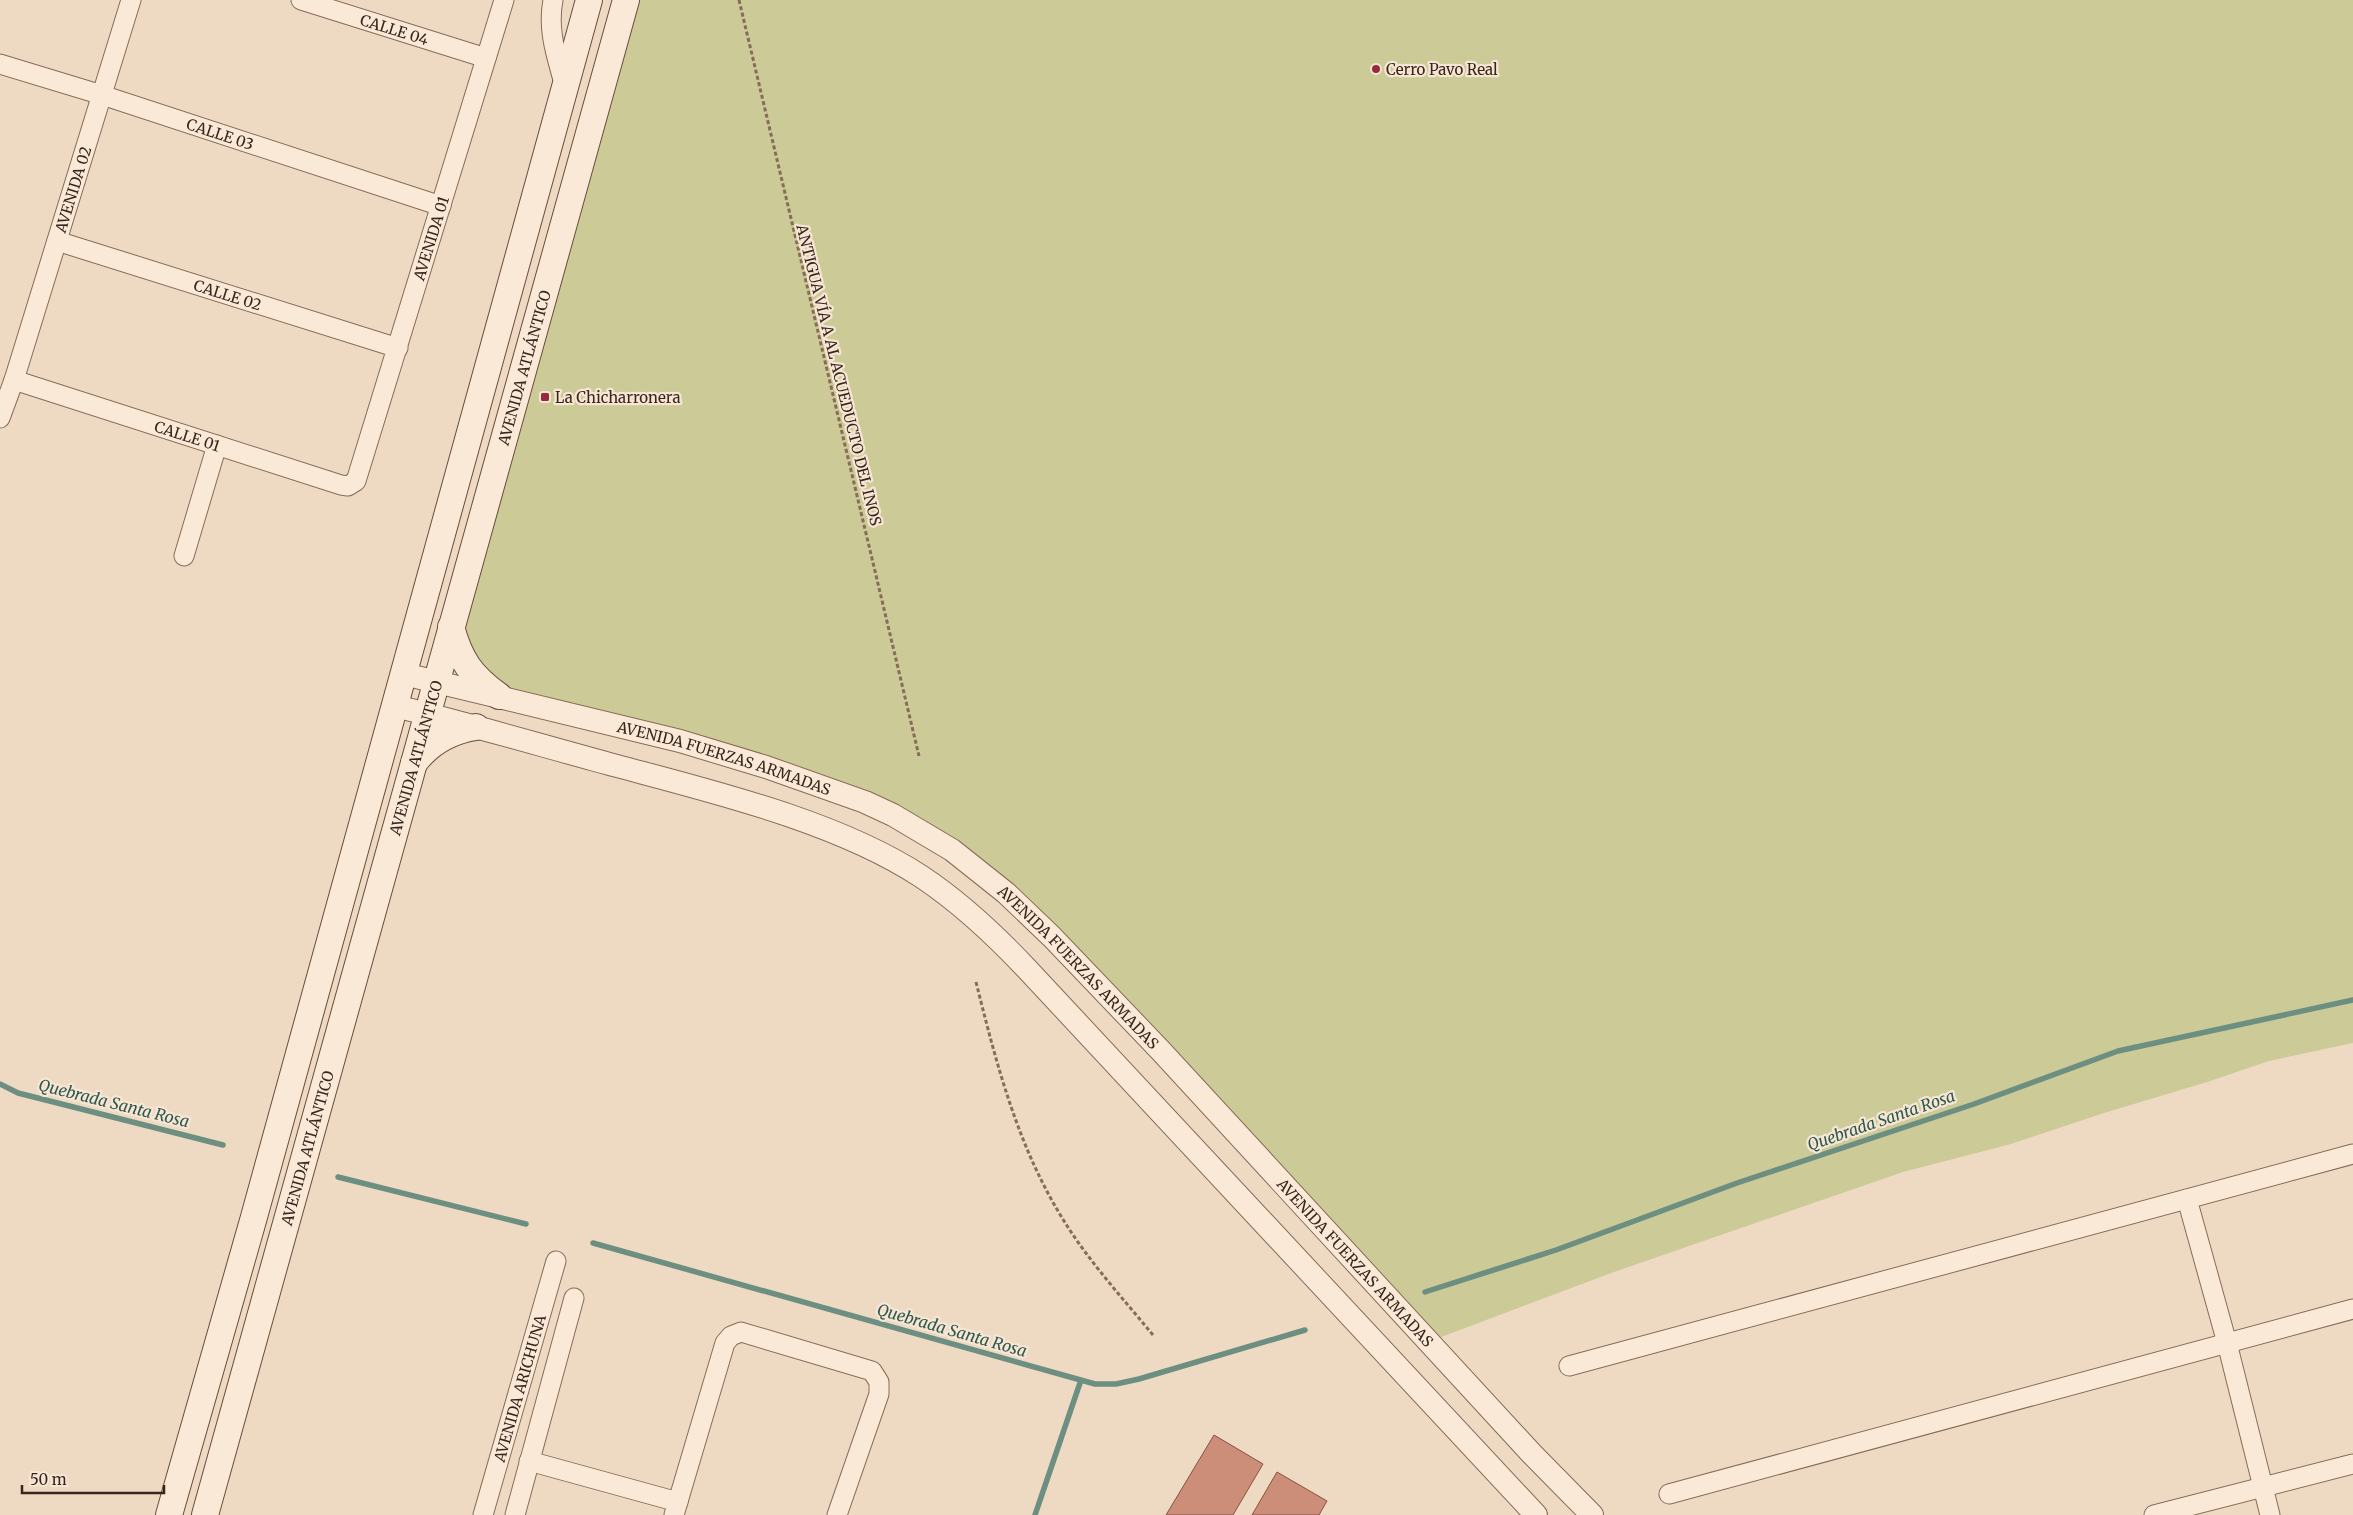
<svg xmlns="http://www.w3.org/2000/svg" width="2353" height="1515" viewBox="0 0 2353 1515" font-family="Merriweather,serif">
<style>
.green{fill:#ccca97}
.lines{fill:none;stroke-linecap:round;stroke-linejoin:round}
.stream{stroke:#6c8f81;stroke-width:5.5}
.building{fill:#cc8e79;stroke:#885040}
.minor-casing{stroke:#886b5a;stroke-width:21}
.tertiary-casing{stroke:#886b5a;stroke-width:24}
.secondary-casing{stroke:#6a4c3d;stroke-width:28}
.path{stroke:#886b5a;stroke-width:3;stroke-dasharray:4 2.5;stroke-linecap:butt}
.minor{stroke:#f9e9d6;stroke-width:19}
.tertiary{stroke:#f9e9d6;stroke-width:22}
.secondary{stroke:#f9e9d6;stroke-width:26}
.poi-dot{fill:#982a3d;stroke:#f6e6d3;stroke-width:2}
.labels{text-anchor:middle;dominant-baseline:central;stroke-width:4.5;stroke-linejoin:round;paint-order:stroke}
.street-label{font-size:15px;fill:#38261e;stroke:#f6e6d3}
.poi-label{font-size:15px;fill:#38261e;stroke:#f6e6d3;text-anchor:start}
.water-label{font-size:16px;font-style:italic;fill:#2d584e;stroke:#f6e6d3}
</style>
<rect width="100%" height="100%" fill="#eedac3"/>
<path class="green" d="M626,0H2353V1043L2269,1061L2207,1082L2104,1113L2011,1144L1903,1172L1614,1272L1428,1342L1052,937L893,815L499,696L456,648Z"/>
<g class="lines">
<path class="stream" d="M0,1084L18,1093L223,1145
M338,1177L526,1224
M593,1243L1095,1384H1116L1139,1379L1305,1330
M1425,1292L1556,1250L1737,1183L1974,1104L2118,1051L2353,1000
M1035,1515L1081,1380"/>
</g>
<path class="building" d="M1214,1435L1263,1464L1233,1515H1166Z
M1277,1472L1327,1501L1319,1515H1252Z"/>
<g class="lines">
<defs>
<g id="minor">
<path id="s1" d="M301,0L486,58"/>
<path d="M553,0C547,31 557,57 565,87"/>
<path id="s2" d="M0,64L102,95L441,206"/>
<path id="s3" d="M57,241L398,348"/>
<path id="s4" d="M14,380L341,485L348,486L356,481L504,0"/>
<path id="s5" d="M0,418L14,380L131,0"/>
<path d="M184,556L217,445"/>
<path d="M2187,1199L2227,1343L2270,1515"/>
<path d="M1569,1366L2353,1154"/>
<path d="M529,1461L678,1502"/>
<path d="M1669,1494L2353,1309"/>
<path id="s6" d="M483,1515L556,1261"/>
<path d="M515,1515L574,1298"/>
<path d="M674,1515L725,1343L731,1336L741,1332L872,1371L879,1382V1394L837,1515"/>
<path d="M2154,1515L2353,1464"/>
</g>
<g id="tertiary">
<path id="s7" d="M404,674L680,741L766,767L865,802L893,815L952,850L1006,893L1052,937L1161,1051L1532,1454L1592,1515"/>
<path d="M395,706C469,724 543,746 617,766C714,792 839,822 922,877C961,903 995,935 1027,969L1536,1515"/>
</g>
<g id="secondary">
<path d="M451,627C460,660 471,676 499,696"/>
<path d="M414,763C430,742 450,731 476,727"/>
<path d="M169,1515L254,1217L589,0"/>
<path id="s8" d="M205,1515L626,0"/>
</g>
</defs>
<use href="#minor" class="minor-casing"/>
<use href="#tertiary" class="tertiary-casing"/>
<use href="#secondary" class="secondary-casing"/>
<path class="path" d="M739,0L919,756
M976,982C996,1062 1016,1140 1058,1211C1084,1256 1120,1295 1153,1335"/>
<use href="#minor" class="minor"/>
<use href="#tertiary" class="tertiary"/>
<use href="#secondary" class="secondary"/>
</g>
<g class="poi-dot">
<circle cx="1376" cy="69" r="5"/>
<rect x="540" y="392" width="10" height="10" rx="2.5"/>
</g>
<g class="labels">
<g class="street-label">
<text stroke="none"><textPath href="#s1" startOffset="98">CALLE 04</textPath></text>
<text stroke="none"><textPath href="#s2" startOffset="231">CALLE 03</textPath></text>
<text stroke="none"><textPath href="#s5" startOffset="240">AVENIDA 02</textPath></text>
<text stroke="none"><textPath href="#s4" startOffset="614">AVENIDA 01</textPath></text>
<text stroke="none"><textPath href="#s3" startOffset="179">CALLE 02</textPath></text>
<text stroke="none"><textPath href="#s8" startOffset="1191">AVENIDA ATLÁNTICO</textPath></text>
<text transform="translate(839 375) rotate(76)">ANTIGUA VÍA A AL ACUEDUCTO DEL INOS</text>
<text stroke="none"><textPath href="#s4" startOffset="182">CALLE 01</textPath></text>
<text stroke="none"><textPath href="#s8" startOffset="786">AVENIDA ATLÁNTICO</textPath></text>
<text stroke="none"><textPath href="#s7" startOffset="331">AVENIDA FUERZAS ARMADAS</textPath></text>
<text stroke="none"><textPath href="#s7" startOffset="751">AVENIDA FUERZAS ARMADAS</textPath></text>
<text stroke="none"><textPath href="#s8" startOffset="381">AVENIDA ATLÁNTICO</textPath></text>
<text stroke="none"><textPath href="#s7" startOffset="1156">AVENIDA FUERZAS ARMADAS</textPath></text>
<text stroke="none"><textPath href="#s6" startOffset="132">AVENIDA ARICHUNA</textPath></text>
</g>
<g class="poi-label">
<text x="1386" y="69">Cerro Pavo Real</text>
<text x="555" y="397">La Chicharronera</text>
</g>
<g class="water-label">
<text transform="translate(114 1103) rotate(14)">Quebrada Santa Rosa</text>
<text transform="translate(1881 1120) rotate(-19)">Quebrada Santa Rosa</text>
<text transform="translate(952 1330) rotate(16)">Quebrada Santa Rosa</text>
</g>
</g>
<path d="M22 1485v8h142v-8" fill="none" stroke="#38261e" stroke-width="2.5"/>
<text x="30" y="1485" font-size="15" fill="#38261e" stroke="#f6e6d3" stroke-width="4" paint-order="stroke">50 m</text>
</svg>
